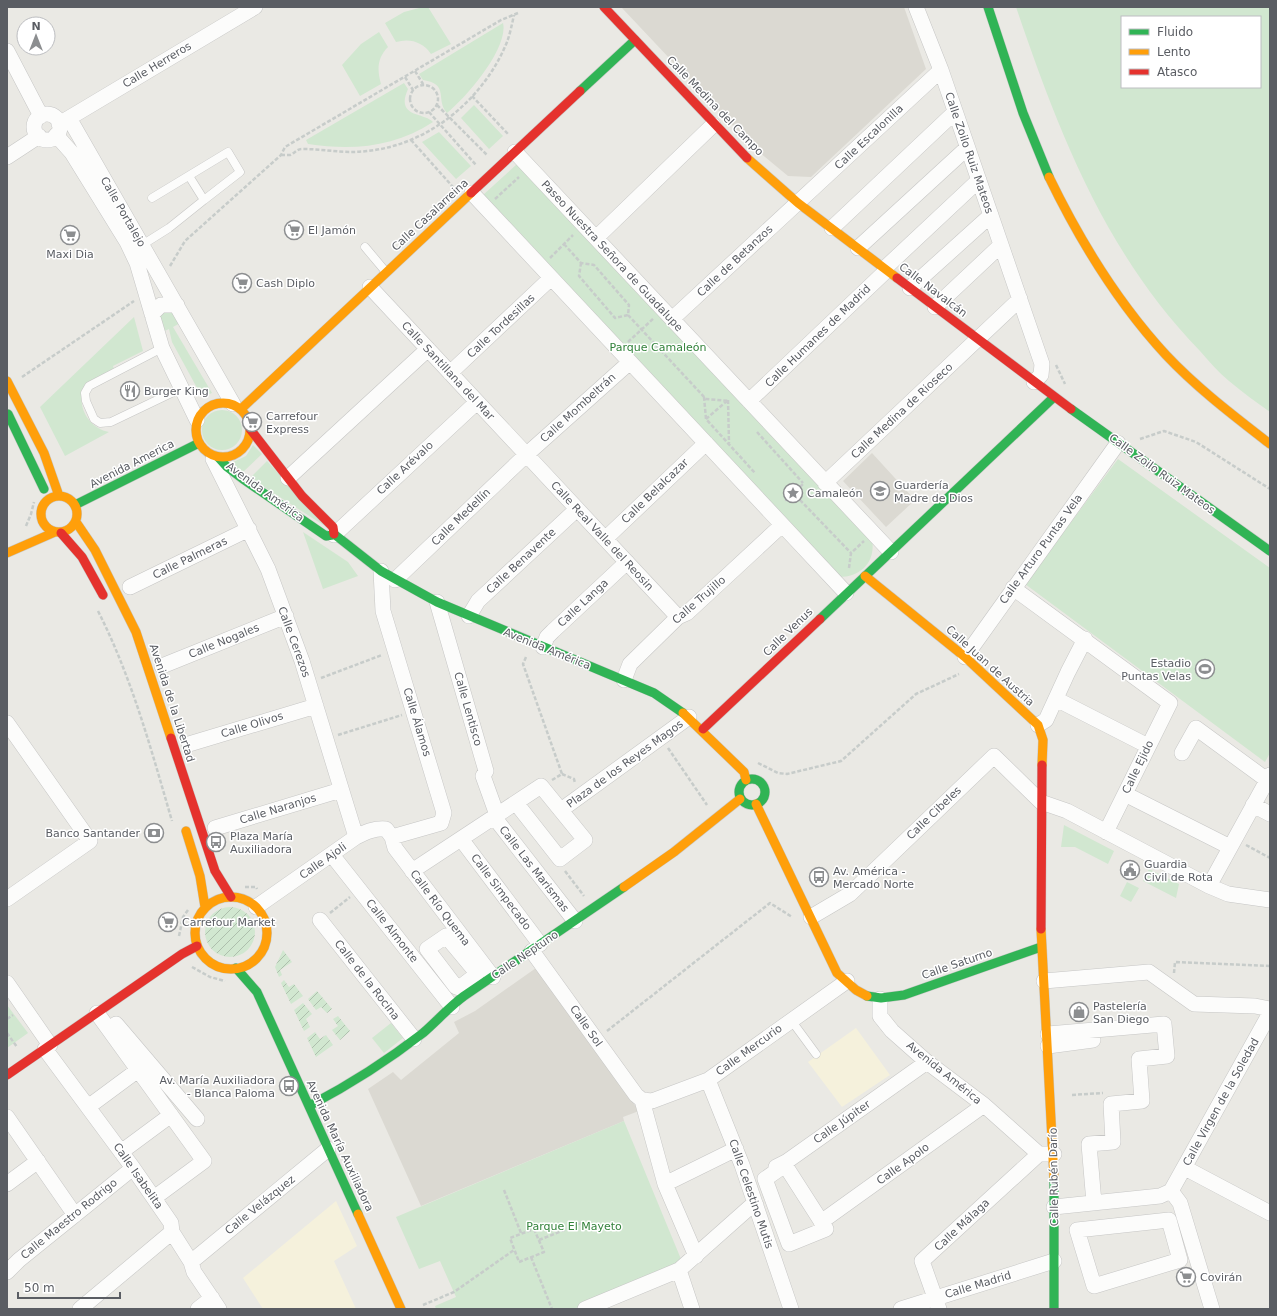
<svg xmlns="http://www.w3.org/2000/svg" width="1277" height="1316" viewBox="0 0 1277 1316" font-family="'DejaVu Sans',sans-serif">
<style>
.commercial{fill:#f5f1dc}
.education{fill:#dbd9d2}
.green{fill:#d1e7d0;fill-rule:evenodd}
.garden{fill:url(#garden-furrows)}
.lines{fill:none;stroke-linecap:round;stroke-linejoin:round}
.lane-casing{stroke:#c6c6c5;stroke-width:9}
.street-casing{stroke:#c6c6c5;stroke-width:16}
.fast-casing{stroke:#c7c7c6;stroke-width:10}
.slow-casing{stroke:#c7c7c6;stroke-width:10}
.jam-casing{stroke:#c7c7c6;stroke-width:10}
.path{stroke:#c7ccca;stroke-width:2.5;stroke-dasharray:4 2;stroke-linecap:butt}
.lane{stroke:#fcfcfb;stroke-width:8}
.street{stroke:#fcfcfb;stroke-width:15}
.fast{stroke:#30b455;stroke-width:9}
.slow{stroke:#ff9f0a;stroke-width:9}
.jam{stroke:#e5322d;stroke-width:9}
.labels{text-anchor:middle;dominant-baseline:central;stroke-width:3;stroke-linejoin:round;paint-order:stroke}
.street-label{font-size:11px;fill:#5a5d63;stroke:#fff}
.poi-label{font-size:11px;fill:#5a5d63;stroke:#fff;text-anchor:start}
.park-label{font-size:11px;fill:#32823a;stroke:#fff}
</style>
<defs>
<pattern id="garden-furrows" width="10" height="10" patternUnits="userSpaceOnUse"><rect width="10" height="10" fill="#d1e7d0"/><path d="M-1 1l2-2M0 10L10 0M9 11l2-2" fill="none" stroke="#adbeac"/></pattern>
</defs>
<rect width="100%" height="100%" fill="#eae9e4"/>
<path class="commercial" d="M856,1028L890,1075L842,1107L808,1062Z
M336,1201L357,1246L334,1261L356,1309H263L243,1278Z"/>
<path class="education" d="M904,7L926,69L811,177L788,176L753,147L622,8Z
M872,453L915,500L886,527L843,481Z
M536,968L639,1111L623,1117L624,1121L421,1206L368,1089L393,1072L401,1080L459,1033L454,1022L475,1011Z"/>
<path class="green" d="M423,7H428L451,44L431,54C423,42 410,38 396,42L385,23L404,12Z
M1016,7H1270V412C1256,402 1242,392 1229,381C1218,372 1209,361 1200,351C1105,253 1059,133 1016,7ZM1122,17H1260V87H1122Z
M503,23C509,48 466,98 447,113C435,100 450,84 423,80L419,74Z
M379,32L388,47C377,58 377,70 381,84L360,96L342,65L361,44Z
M404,83L408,89C395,118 424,112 433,122C395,147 353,151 308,144L306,140Z
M474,105L503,136L489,149L461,118Z
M439,132L471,166L456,179L422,142Z
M517,164L872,539C876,561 862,577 839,577L483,195Z
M174,310L182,322L173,327L212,393L202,397L172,342L169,329L160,333L158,313Z
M134,317L143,351L113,366L114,369L83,389C77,409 90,428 109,432L65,456L40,407Z
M202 430a20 20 0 1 1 40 0a20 20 0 1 1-40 0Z
M253,445L262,454L242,473L231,463L246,456Z
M1118,459L1270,568V753L1265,762L1025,584Z
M267,461L328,528L250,478Z
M303,532L348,562L358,576L323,589Z
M1064,825L1114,851L1108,864L1075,847H1061Z
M1149,869L1179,884L1176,898L1143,881Z
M1127,882L1139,888L1131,902L1120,896Z
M7,1005L28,1033L7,1048Z
M391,1023L403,1038L384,1053L372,1038Z
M624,1121L683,1264L574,1309H436L435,1306L456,1297L440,1261L419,1269L396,1217Z"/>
<path class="garden" d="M205 932a25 25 0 1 1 50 0a25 25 0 1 1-50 0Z
M283,950L292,962L280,970L282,975L279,977L275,967Z
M284,980L289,987L294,984L303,996L291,1004L281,983Z
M317,991L332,1009L327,1013L321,1007L316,1010L308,999Z
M303,1003L312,1014L306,1019L310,1027L304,1031L294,1010Z
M338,1016L350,1031L340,1040L332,1030L338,1026L333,1019Z
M315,1032L320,1039L326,1035L333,1045L316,1057L307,1038Z"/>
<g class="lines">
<defs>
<path id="lane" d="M152,198L228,152L240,172L204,200L189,176
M142,245L169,228L204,200
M365,247L386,272
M162,348L89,386L85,393L86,401L94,419L100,423L111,422L182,388
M791,1020L816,1054"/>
<path id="street" d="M916,7L941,70L1042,364L1041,375L1034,382
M7,51L41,116
M34 127a13 13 0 1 1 26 0a13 13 0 1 1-26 0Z
M69,118L233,404
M59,124L255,7
M56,135L72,153L127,242L137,263L162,348L197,420
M515,152L891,552
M7,157L39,136
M472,193L846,593
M832,228L955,112
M596,238L713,125
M858,248L967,148
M885,268L979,180
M370,287L678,617
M910,288L991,215
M935,307L1001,245
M152,314L161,305H177
M672,319L941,70
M450,373L551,278
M749,401L887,270
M213,459L268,569L302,661L356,837
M288,478L428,349
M825,483L1020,299
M334,535L477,402
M605,539L706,443
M381,571L383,611L444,813L441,823L392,837
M395,580L526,455L630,362
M130,587L249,529
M1013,588L1170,703L1106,832
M437,602L486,771L483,776L497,815
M469,616L478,601L577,509
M543,647L547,637L553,631L627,562
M965,657L1118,443
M162,666L286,616
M624,680L630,664L678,617L687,613L782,525
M1056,699L1148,746
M7,723L90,841L7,899
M1038,725L1046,720L1068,672L1085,639
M189,744L316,706
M1182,753L1196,728L1267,780
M1125,794L1230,847
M1253,805L1270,814
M561,810L689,717
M494,817L575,921
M215,828L341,790
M461,839L540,944
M332,855L452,1007
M412,871L541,786L585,840L560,859L516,803
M1209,886L1270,775
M256,907L356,837C366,832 374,828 386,829L392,837L395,848L493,977
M811,917L850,894L994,756L1041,802L1067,811L1209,886L1228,894L1270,900
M320,920L414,1039
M446,936L476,972V975L459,988L456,987L427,949Z
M532,951L636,1095L642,1100
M1044,981L1149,972L1194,1004L1255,1006L1270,1009
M7,983L50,1045
M880,999V1016L892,1031L927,1062L984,1105L1039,1154H1054
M97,1013L204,1161L154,1198
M116,1024L197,1119
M1048,1034L1164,1024L1167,1056L1139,1059L1142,1101L1111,1104L1113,1142L1089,1144L1094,1203
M1048,1046L1093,1040
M45,1049L133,1168L171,1223L172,1232L191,1262L194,1272L219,1309
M708,1080L742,1165L791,1309
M642,1100L652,1101L708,1080L847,981
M642,1100L665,1184L696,1256
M88,1107L138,1070
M7,1117L75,1215
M121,1152L171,1115
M785,1165L826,1229L789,1244L765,1179Z
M776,1167L786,1162L927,1062
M1185,1168L1270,1213
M7,1184L38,1161
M665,1184L736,1149
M1171,1191L1180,1203L1212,1309
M1054,1207L1160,1196L1171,1191L1270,1013
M1169,1220L1180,1260L1094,1286L1077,1230Z
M821,1222L984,1105
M191,1262L328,1149
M679,1270L692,1309
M7,1272L19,1260L133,1168
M80,1309L172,1232
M198,1309L212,1298
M585,1309L679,1270L750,1207L756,1205
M901,1309L1054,1261
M939,1309L922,1261L1039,1154"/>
<path id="fast" d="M988,7L1023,113L1049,177
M580,91L635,40
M1071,409L1270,551
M8,414L44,489
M218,457L227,467L243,479L326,536L333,535
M75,505L199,443
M334,534L381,571L437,602L654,693L683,713
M820,619L1054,397
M739 792a13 13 0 1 1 26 0a13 13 0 1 1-26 0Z
M236,968L257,992L358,1214
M867,996L881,998L904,995L1041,947
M309,1106C349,1085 387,1061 423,1033C437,1021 449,1007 464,996L624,887
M1054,1178V1309"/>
<path id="slow" d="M747,158L798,203L897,278
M1049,177C1080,241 1118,303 1166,355C1197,388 1234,416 1270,444
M7,381L44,453L59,496
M196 430a27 27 0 1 1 54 0a27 27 0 1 1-54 0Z
M241,409L471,193
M41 514a18 18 0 1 1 36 0a18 18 0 1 1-36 0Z
M76,522L95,550L136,632L171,738
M7,553L55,532
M865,576L965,657L1038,725L1043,740L1042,765
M683,713L744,772L746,780
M756,804L837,973L856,990L867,996
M186,831L200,876L205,907
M624,887L674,852L740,799
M195 933a36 36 0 1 1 72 0a36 36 0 1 1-72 0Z
M1041,929L1054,1178
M358,1214L401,1309"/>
<path id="jam" d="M604,7L747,158
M471,193L580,91
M897,278L1071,409
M250,429L302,496L333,527L334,534
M61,533L82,557L103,595
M703,729L820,619
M171,738L215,871L231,897
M1041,929L1042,765
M7,1075L182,954L197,946"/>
</defs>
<use href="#lane" class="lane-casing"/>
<use href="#street" class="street-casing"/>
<use href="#fast" class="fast-casing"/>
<use href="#slow" class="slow-casing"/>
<use href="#jam" class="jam-casing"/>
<path class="path" d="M415,71L423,84
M405,77L413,90
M410 99a14 14 0 1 1 28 0a14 14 0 1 1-28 0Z
M472,96L508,134
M437,105L487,155
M429,112L476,165
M411,140L453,187
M281,155C284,155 287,155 290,155C295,153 298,148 303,149C325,149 345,154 367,151C429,145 484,99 507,42C510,34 512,24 514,15
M495,199L519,177
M564,244L581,263L594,265L629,305L628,315L615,318L579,276L581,263
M550,258L573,235
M170,266L185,241L281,155L285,147L501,20L518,13
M628,315L706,399L729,401
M628,342L654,318
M1056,365L1065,384
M22,377L134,301
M704,397L706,419L755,473
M728,400L729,443
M706,419L728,400
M757,432L803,483
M1140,439L1164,431L1196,442L1270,489
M800,487V500H786V487H800L804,483
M800,500L851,553
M26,526L31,514L34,502
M849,568L851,553L864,541
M98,611C132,678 151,749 172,821
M526,657L523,664L562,774L552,780
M321,678L382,655
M338,735L402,715
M668,748L707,805
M758,763L778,773L787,774L841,761L916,694L959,674
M562,774L574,779L575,783
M1246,845L1270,858
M565,871L584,896
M245,887H256L257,889
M330,913L350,897
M179,936L183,917L188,910
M192,967L210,977L225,981
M1174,973L1175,962L1270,966
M7,1019L13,1015
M607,1031L770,903L792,917
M7,1033L17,1047
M1072,1095L1103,1093
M504,1190L521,1233
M534,1229L544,1252L519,1262L510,1238Z
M539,1240L584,1222
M531,1257L552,1309
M423,1305L454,1292L514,1250"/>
<use href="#lane" class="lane"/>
<use href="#street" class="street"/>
<use href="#fast" class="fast"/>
<use href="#slow" class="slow"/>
<use href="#jam" class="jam"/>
</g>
<defs>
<symbol id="supermarket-ring" viewBox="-11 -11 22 22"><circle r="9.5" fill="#fff" stroke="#8c8e90" stroke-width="1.5"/><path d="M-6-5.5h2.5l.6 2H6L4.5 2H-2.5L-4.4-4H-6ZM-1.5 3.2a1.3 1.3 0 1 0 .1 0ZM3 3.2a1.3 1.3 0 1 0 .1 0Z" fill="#8c8e90"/></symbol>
<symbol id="restaurant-ring" viewBox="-11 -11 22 22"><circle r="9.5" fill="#fff" stroke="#8c8e90" stroke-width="1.5"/><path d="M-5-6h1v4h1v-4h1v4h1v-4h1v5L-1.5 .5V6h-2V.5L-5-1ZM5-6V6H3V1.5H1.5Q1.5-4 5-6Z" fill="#8c8e90"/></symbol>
<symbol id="school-ring" viewBox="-11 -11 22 22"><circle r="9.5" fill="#fff" stroke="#8c8e90" stroke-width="1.5"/><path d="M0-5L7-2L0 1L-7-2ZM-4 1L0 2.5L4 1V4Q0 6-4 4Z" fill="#8c8e90"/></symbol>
<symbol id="sight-ring" viewBox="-11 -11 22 22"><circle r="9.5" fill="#fff" stroke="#8c8e90" stroke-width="1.5"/><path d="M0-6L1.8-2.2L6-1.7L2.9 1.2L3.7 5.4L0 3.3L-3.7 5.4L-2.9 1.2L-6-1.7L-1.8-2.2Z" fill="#8c8e90"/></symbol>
<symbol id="stadium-ring" viewBox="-11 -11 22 22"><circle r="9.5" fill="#fff" stroke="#8c8e90" stroke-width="1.5"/><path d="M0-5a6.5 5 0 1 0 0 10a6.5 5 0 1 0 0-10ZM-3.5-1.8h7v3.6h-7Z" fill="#8c8e90"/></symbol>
<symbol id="bank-ring" viewBox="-11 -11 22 22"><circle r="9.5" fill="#fff" stroke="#8c8e90" stroke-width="1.5"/><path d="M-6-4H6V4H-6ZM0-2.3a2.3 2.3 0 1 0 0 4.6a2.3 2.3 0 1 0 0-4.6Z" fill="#8c8e90"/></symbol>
<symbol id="bus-ring" viewBox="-11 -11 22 22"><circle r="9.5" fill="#fff" stroke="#8c8e90" stroke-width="1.5"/><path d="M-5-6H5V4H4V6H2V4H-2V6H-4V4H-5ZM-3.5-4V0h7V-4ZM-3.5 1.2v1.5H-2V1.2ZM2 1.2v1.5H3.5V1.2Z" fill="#8c8e90"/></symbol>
<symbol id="civic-ring" viewBox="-11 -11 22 22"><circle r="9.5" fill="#fff" stroke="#8c8e90" stroke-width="1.5"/><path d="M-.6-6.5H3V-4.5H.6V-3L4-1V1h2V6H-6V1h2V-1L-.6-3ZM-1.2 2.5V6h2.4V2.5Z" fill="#8c8e90"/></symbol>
<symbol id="shop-ring" viewBox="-11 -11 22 22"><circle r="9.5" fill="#fff" stroke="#8c8e90" stroke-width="1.5"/><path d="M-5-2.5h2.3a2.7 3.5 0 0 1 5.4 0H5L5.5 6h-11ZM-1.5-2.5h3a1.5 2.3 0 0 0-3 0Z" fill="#8c8e90"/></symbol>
</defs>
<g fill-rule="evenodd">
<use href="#supermarket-ring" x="283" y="219" width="22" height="22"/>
<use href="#supermarket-ring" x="59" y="224" width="22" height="22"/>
<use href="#supermarket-ring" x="231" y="272" width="22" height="22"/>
<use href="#restaurant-ring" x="119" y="380" width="22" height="22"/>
<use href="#supermarket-ring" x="241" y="411" width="22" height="22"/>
<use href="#school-ring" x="869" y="480" width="22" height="22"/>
<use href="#sight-ring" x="782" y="482" width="22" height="22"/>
<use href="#stadium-ring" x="1194" y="658" width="22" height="22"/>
<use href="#bank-ring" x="143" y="822" width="22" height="22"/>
<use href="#bus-ring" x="205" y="831" width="22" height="22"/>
<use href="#civic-ring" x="1119" y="859" width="22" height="22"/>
<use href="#bus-ring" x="808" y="866" width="22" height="22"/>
<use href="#supermarket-ring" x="157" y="911" width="22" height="22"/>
<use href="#shop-ring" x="1068" y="1001" width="22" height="22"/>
<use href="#bus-ring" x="278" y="1075" width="22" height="22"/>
<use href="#supermarket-ring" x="1175" y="1266" width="22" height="22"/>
</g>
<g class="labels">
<g class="street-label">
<text transform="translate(157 65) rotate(-31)">Calle Herreros</text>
<text transform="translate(715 106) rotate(46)">Calle Medina del Campo</text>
<text transform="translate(869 137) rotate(-43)">Calle Escalonilla</text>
<text transform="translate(969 153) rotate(71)">Calle Zoilo Ruiz Mateos</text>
<text transform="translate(123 212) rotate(60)">Calle Portalejo</text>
<text transform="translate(430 215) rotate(-43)">Calle Casalarreina</text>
<text transform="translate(612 256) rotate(47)">Paseo Nuestra Señora de Guadalupe</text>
<text transform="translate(735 261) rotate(-43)">Calle de Betanzos</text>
<text transform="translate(933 290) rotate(37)">Calle Navalcán</text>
<text transform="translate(501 326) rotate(-43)">Calle Tordesillas</text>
<text transform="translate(818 336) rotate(-44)">Calle Humanes de Madrid</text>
<text transform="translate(448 371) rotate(47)">Calle Santillana del Mar</text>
<text transform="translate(578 408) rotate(-42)">Calle Mombeltrán</text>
<text transform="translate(902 411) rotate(-43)">Calle Medina de Rioseco</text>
<text transform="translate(132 464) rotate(-27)">Avenida America</text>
<text transform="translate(405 468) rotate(-43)">Calle Arévalo</text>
<text transform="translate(1162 474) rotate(36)">Calle Zoilo Ruiz Mateos</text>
<text transform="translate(655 491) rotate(-44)">Calle Belalcazar</text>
<text transform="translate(265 492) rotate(36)">Avenida América</text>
<text transform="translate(461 517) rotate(-44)">Calle Medellín</text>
<text transform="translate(602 536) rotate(47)">Calle Real Valle del Reosin</text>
<text transform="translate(1041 549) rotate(-54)">Calle Arturo Puntas Vela</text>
<text transform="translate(190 558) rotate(-26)">Calle Palmeras</text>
<text transform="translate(521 561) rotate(-43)">Calle Benavente</text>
<text transform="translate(699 600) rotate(-41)">Calle Trujillo</text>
<text transform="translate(583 603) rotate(-43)">Calle Langa</text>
<text transform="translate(788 632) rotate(-44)">Calle Venus</text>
<text transform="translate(224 641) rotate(-22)">Calle Nogales</text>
<text transform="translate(294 642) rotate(70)">Calle Cerezos</text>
<text transform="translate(547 649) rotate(22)">Avenida América</text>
<text transform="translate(990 666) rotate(42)">Calle Juan de Austria</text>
<text transform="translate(172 703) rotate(72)">Avenida de la Libertad</text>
<text transform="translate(468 709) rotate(74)">Calle Lentisco</text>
<text transform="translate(417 722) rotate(73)">Calle Álamos</text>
<text transform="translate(252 725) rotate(-17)">Calle Olivos</text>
<text transform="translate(625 764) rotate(-36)">Plaza de los Reyes Magos</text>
<text transform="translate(1138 767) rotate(-64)">Calle Ejido</text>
<text transform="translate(278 809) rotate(-17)">Calle Naranjos</text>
<text transform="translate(934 813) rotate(-44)">Calle Cibeles</text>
<text transform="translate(323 861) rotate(-35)">Calle Ajoli</text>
<text transform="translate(534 869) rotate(52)">Calle Las Marismas</text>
<text transform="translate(501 892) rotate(53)">Calle Simpecado</text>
<text transform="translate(440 908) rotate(53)">Calle Río Quema</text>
<text transform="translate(392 931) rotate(52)">Calle Almonte</text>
<text transform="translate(525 955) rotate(-34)">Calle Neptuno</text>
<text transform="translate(957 964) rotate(-19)">Calle Saturno</text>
<text transform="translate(367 980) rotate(52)">Calle de la Rocina</text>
<text transform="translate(586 1026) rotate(55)">Calle Sol</text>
<text transform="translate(749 1050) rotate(-36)">Calle Mercurio</text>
<text transform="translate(944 1073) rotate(39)">Avenida América</text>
<text transform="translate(1221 1102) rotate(-61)">Calle Virgen de la Soledad</text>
<text transform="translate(842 1122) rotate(-35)">Calle Júpiter</text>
<text transform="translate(340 1146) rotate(65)">Avenida María Auxiliadora</text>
<text transform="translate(903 1164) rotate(-36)">Calle Apolo</text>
<text transform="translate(138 1176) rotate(55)">Calle Isabelita</text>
<text transform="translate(1054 1177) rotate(-91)">Calle Rubén Darío</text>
<text transform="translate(751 1194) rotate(71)">Calle Celestino Mutis</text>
<text transform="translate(260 1205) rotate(-39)">Calle Velázquez</text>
<text transform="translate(69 1219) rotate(-39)">Calle Maestro Rodrigo</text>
<text transform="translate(962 1225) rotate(-43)">Calle Málaga</text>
<text transform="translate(978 1285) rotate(-17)">Calle Madrid</text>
</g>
<g class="poi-label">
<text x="308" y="230">El Jamón</text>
<text x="70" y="254" text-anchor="middle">Maxi Dia</text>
<text x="256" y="283">Cash Diplo</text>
<text x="144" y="391">Burger King</text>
<text x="266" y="416">Carrefour<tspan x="266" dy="13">Express</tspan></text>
<text x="894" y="485">Guardería<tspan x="894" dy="13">Madre de Dios</tspan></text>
<text x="807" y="493">Camaleón</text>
<text x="1191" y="663" text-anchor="end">Estadio<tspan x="1191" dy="13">Puntas Velas</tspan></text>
<text x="140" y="833" text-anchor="end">Banco Santander</text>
<text x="230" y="836">Plaza María<tspan x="230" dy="13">Auxiliadora</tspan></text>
<text x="1144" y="864">Guardia<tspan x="1144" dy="13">Civil de Rota</tspan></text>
<text x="833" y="871">Av. América -<tspan x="833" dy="13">Mercado Norte</tspan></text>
<text x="182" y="922">Carrefour Market</text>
<text x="1093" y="1006">Pastelería<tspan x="1093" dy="13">San Diego</tspan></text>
<text x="275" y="1080" text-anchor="end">Av. María Auxiliadora<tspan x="275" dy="13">- Blanca Paloma</tspan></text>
<text x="1200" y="1277">Covirán</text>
</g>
<g class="park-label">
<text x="658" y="347">Parque Camaleón</text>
<text x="574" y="1226">Parque El Mayeto</text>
</g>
</g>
<rect width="1277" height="1316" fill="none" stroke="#5a5d63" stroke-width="16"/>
<rect x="1121" y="16" width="140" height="72" fill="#ffffff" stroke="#bdbec1"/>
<rect x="1129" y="29" width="20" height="6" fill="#30b455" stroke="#bdbec1"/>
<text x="1157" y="36" font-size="12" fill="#5a5d63">Fluido</text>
<rect x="1129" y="49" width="20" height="6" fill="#ff9f0a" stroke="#bdbec1"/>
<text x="1157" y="56" font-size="12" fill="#5a5d63">Lento</text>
<rect x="1129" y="69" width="20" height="6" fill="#e5322d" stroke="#bdbec1"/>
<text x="1157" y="76" font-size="12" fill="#5a5d63">Atasco</text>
<g transform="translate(36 36)"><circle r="19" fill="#ffffff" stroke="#bdbec1"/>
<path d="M0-3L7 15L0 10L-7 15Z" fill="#8c8e90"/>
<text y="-6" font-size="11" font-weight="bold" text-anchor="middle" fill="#5a5d63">N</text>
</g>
<path d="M18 1292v6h102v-6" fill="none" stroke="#5a5d63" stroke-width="2"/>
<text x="24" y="1292" font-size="12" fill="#5a5d63" stroke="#ffffff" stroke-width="3" paint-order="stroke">50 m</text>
</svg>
